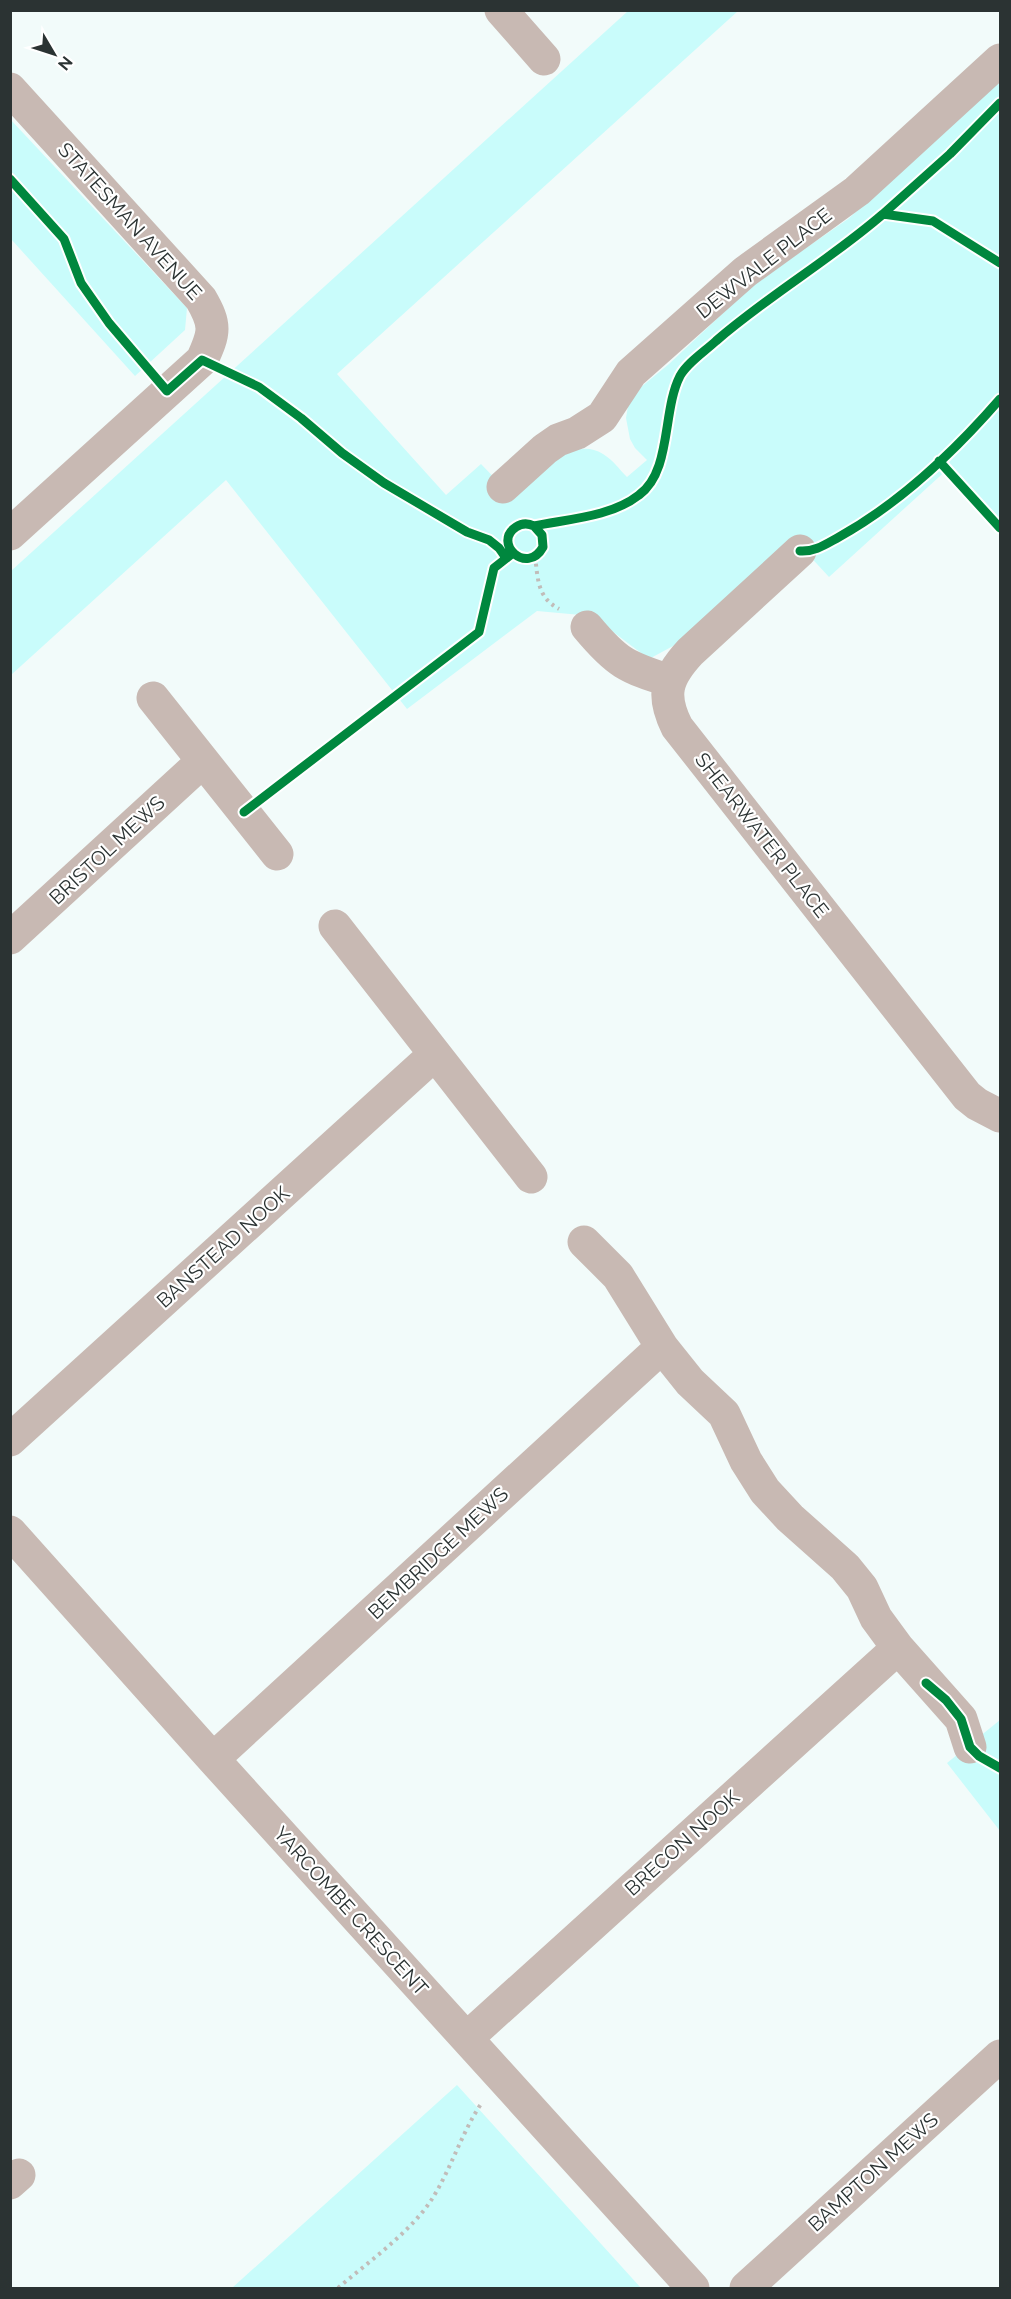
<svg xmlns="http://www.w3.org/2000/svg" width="1011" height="2299" viewBox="0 0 1011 2299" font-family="Raleway,sans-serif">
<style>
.green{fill:#c9fcfb}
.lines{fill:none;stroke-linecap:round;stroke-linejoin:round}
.path{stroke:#c1bcb9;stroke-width:4;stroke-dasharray:3 4.5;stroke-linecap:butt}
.minor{stroke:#c8b9b3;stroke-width:33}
.cycleway-casing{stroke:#fff;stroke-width:13}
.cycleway{stroke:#00873e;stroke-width:9}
.labels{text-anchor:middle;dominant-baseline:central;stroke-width:4.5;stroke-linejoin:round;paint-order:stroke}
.street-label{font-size:20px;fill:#2b3333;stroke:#fff}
</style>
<rect width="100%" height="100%" fill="#f2fbfa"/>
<path class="green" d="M628,11H738L337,374L446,495L481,464L512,496C535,477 570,434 603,454C613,460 619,469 627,477L647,460L635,448L630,439L626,418L628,406L641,387L669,364L755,283L848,219L1000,81V522L950,467L829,577L794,539L686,639L649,659L592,616L537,611L407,709L226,480L11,675V571Z
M10,119L187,308L185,330L135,376L11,239Z
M1000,1720V1831L947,1763Z
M457,2085L641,2288H232Z"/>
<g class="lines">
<path class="path" d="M535,556C538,579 537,597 559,609
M338,2288C368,2262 410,2233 432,2199C451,2169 461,2134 481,2104"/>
<path class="minor" d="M501,10L544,59
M10,89L201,299C216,325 215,332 202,360L10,534
M503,487L545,449L558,440L577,433L602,417L631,373L745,272L857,191L1000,60
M800,551L690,652C666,678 661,695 677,727L967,1096L977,1104L1000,1116
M587,627C617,663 626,667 670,681
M153,698L277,854
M335,926L531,1177
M10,938L203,761
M584,1242L618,1276L662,1347L690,1382L724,1414L746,1461L765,1491L790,1518L845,1567L862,1588L876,1618L898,1648L961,1719L970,1747
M10,1440L435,1054
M10,1532L213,1759L693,2288
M213,1759L662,1347
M467,2038L898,1648
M10,2183L19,2175
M746,2288L1000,2056"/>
<defs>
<path id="cycleway" d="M10,179L64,239L81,283L109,323L167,391L202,360L259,387L301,418L342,453L384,483L467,532L489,540L499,548L506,558
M883,214L950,154L1000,103
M939,461L1000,528
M534,526L542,535L543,547C527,576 492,543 516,527C522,523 528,523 534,526C568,519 611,517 639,495C672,471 662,411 680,376C687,363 704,352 716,341C769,295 830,260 883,214L933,221L1000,263
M800,551C815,552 826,544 839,537C900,503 954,452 1000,399
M244,812L479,632L494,568L513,553
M926,1683L946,1700L961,1719L970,1747L979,1756L1000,1768"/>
</defs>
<use href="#cycleway" class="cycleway-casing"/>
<use href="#cycleway" class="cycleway"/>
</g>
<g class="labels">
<g class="street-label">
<text transform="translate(130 221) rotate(48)">STATESMAN AVENUE</text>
<text transform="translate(764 263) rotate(-38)">DEWVALE PLACE</text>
<text transform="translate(762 835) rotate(52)">SHEARWATER PLACE</text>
<text transform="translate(107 850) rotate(-43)">BRISTOL MEWS</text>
<text transform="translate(223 1247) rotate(-42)">BANSTEAD NOOK</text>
<text transform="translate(438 1553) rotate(-43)">BEMBRIDGE MEWS</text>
<text transform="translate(682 1843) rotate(-42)">BRECON NOOK</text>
<text transform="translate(351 1911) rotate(48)">YARCOMBE CRESCENT</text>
<text transform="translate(873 2172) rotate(-42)">BAMPTON MEWS</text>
</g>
</g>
<rect width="1011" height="2299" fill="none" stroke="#2b3333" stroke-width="24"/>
<g transform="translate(54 54) rotate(129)" stroke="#ffffff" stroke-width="4.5" paint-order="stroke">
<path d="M0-4.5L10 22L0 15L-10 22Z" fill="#2b3333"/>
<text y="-9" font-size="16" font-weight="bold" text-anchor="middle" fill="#2b3333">N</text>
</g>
</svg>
